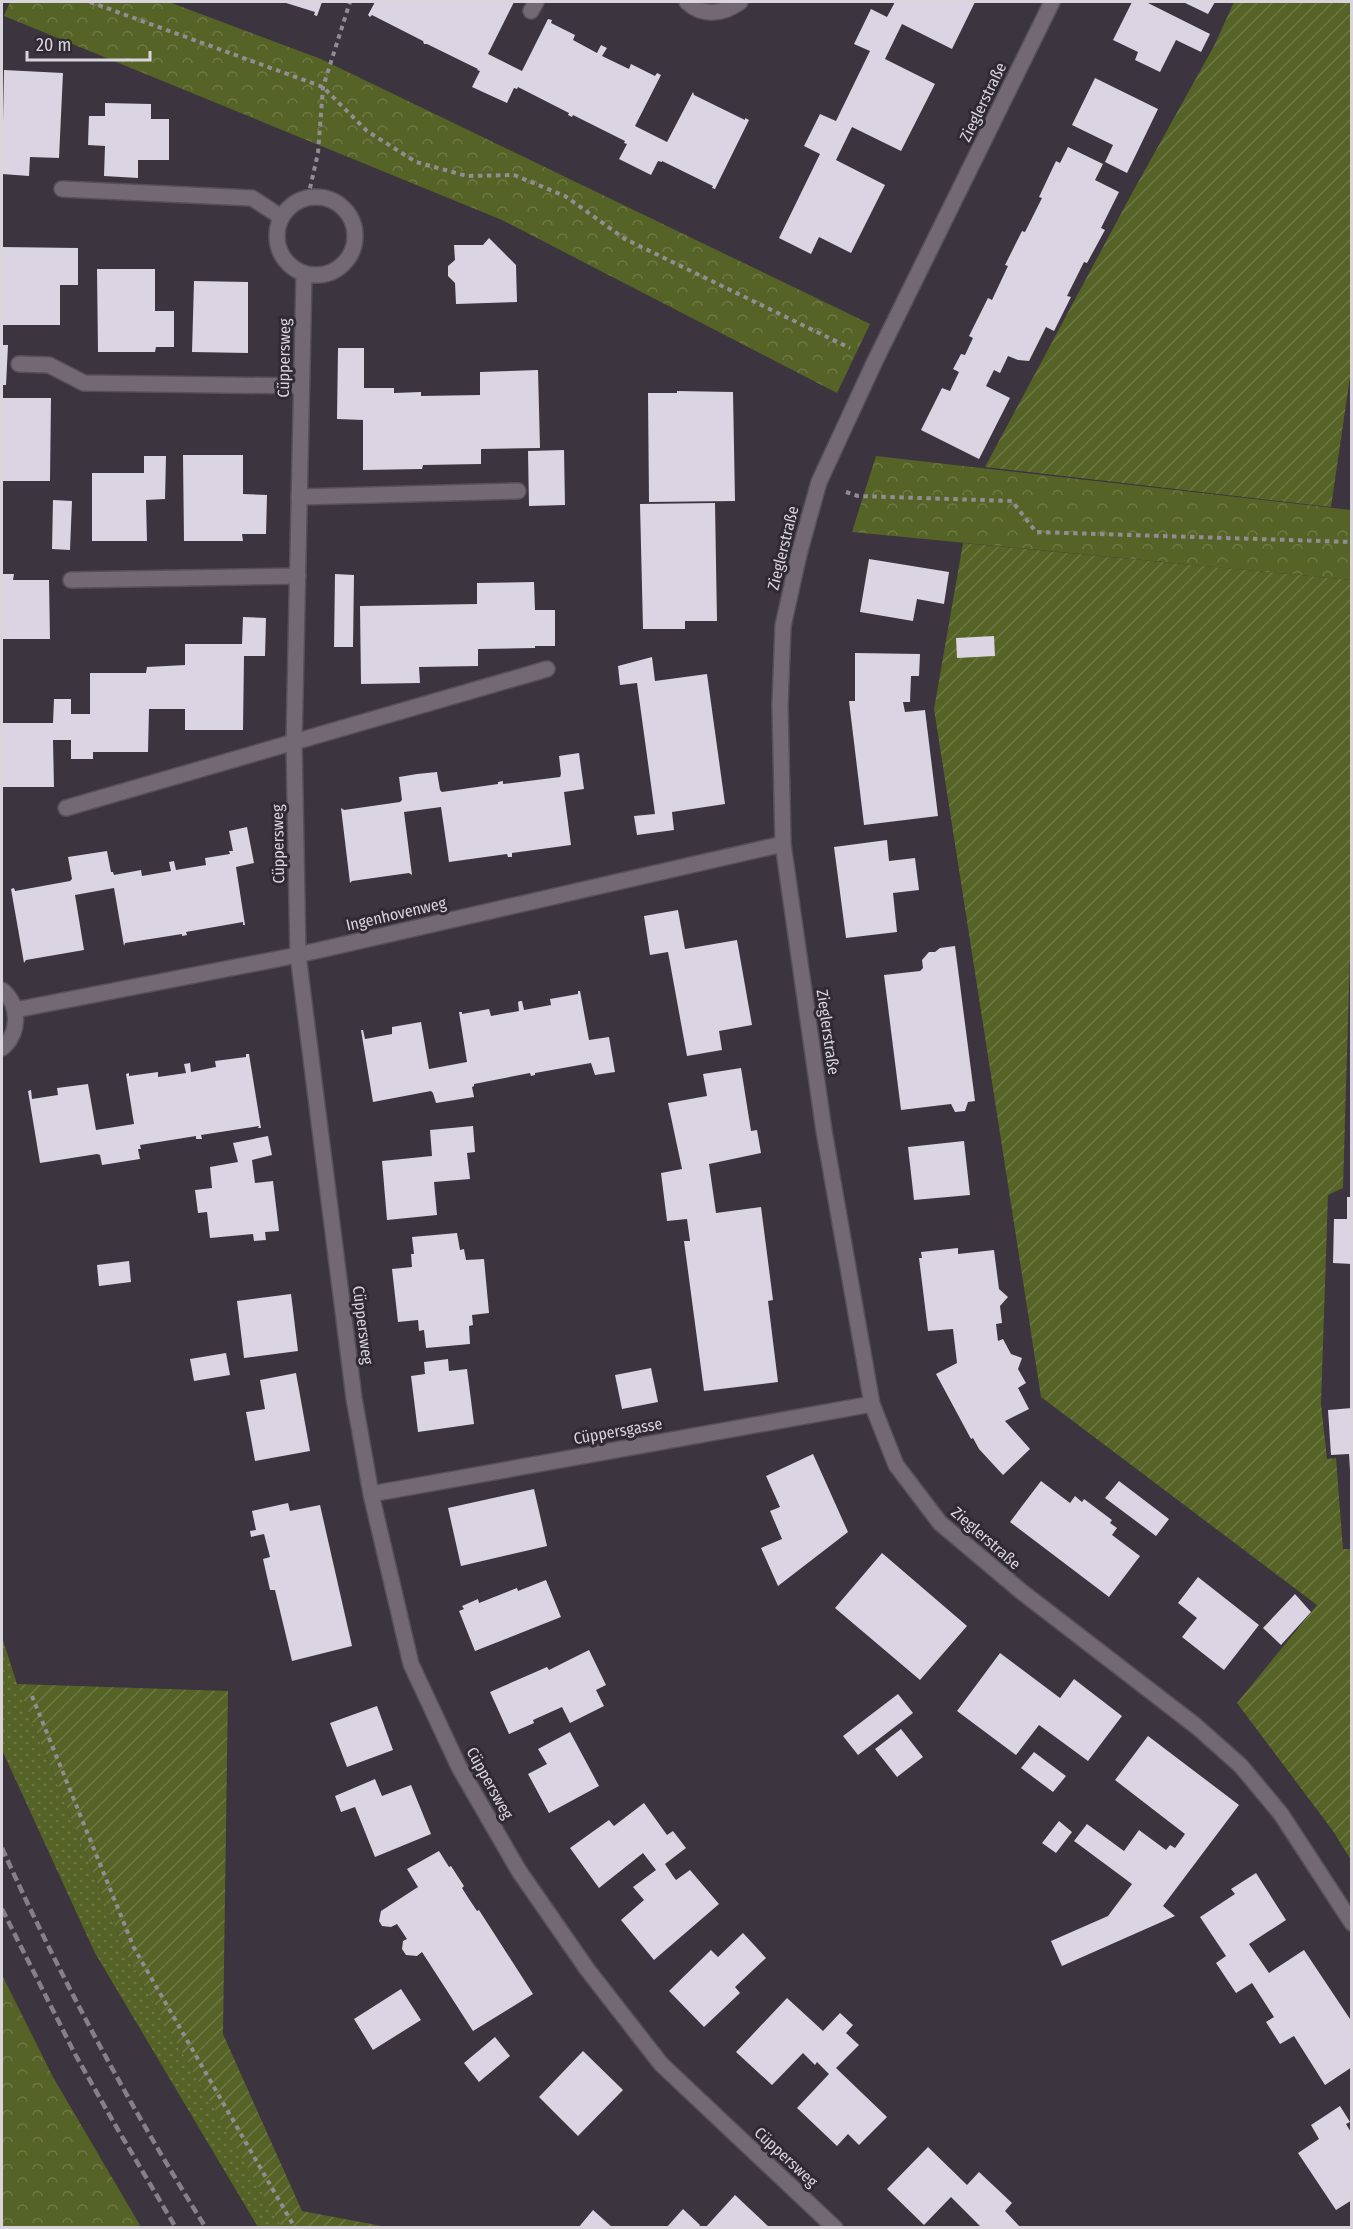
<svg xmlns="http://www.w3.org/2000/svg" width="1353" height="2229" viewBox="0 0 1353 2229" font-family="'Fira Sans Condensed',sans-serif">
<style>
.grass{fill:url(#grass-dots)}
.forest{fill:url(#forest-crowns)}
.garden{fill:url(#garden-furrows)}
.building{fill:#dad4e3}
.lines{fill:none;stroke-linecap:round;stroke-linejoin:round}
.service-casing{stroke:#565058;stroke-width:18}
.minor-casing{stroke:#565058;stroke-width:18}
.path{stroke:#928c94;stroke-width:4;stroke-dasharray:4.5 4.5;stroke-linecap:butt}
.service{stroke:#726975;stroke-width:15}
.minor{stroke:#726975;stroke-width:15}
.rail{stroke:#868089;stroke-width:4.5;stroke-dasharray:9 4.5;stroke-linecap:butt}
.labels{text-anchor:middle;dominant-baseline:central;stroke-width:6;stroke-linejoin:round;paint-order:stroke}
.street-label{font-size:16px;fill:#dad5dc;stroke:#312a34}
</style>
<defs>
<pattern id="grass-dots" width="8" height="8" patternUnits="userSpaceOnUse" patternTransform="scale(1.5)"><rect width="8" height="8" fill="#566326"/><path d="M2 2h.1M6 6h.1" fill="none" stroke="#6e7845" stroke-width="1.8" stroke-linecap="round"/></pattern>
<pattern id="forest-crowns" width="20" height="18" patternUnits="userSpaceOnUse" patternTransform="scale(1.5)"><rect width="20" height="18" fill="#566326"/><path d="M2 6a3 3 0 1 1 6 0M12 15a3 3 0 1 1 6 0" fill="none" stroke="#6e7845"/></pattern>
<pattern id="garden-furrows" width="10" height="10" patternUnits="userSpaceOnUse" patternTransform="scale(1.5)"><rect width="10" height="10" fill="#566326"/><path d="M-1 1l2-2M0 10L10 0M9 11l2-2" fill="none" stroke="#6e7845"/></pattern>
</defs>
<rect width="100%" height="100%" fill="#3c343f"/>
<path class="grass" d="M2,1637L17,1684L125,1952L282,2227H258L95,1953L2,1750Z"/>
<path class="forest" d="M10,2H169L321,59L870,324L837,393L502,220L4,16Z
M876,456L1351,510V580L852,532Z
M2,1975L53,2077L141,2227H2Z"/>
<path class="garden" d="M1234,2H1351V370L1331,507L985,467L1131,195L1214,46Z
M963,543L1351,580L1352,889L1343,1188L1328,1195L1321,1404L1327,1459L1336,1458L1343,1549H1351V1860L1333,1831L1237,1703L1317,1605L1041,1397L934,709Z
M17,1684L228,1691L223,2034L302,2211L387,2227H282L278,2221L125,1952Z"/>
<path class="building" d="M283,2H322L317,16L314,15L315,12Z
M375,2H514L488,54L522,71L548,19L552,20L551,23L575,35L573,40L597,53L601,45L607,48L602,56L629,69L631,64L655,76L657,73L661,75L635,126L667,142L693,92L694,95L745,120V118L749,120L715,189L712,188L713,186L662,161V162L658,161L651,175L619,159L627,144L624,143L625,141L573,115L572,117L568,115L569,113L518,87L517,89L514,88L507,103L472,87L480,71L477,70L478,69L427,44H424L423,41L372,15L370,17L368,15Z
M895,2H975L952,49L902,24L885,59L935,84L901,151L852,127L836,160L885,185L851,253L819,237L811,254L779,238L820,154L804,146L820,114L836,121L870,51L854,44L871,9L887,17Z
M1132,2H1146L1210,34L1201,52L1176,40L1160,72L1135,60L1138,52L1113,40Z
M1183,2H1215L1208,14Z
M4,70L63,73L59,158L30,157L29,176L2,174Z
M1095,78L1158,109L1127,173L1105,162L1113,145L1072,125Z
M105,103L151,104V119H169V160H138V178L104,176L105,146L88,145L89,116H105Z
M1068,147L1103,164L1095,180L1119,192L1101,228L1105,230L1087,263L1084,262L1067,296L1071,297L1054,331L1046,327L1029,361L1018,360L1008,356L1000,373L994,370L986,386L1010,398L979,459L921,430L942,388L950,391L959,372L953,369L961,354L965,355L973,338L969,336L988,298L992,300L1008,266L1005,265L1022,231L1025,232L1042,198L1039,197L1056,161L1060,163Z
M489,238L516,265L517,302L456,304L455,283L448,276V266L455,260L454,245H483Z
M2,247L78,248V285H60V325H2Z
M97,269H155V311H174V347H156L155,352H98Z
M194,281L248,282V353L192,352Z
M2,345H8L6,385H2Z
M338,348H364V388H394V393L421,392V396L480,395V372L538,370L540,448L481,449V464L423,465L422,469L363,470V420L337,419Z
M677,391L733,392L735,501L649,502L648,393H677Z
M2,398H51L50,481H2Z
M564,450L565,505L529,506L528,451Z
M183,455H243V494L267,495L266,534H242L243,541H184Z
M144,456H166L165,499L146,500L147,541H92V473H144Z
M53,500L72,501L70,550L52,549Z
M715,503L717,621H685V629H643L640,504Z
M869,559L949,572L944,604L917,599L913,621L860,612Z
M2,574H14L13,580H49L50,639H2Z
M335,574L354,575L353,647H334Z
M534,582L535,610H555V646H535V648L478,649V666L419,667L420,683L361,684L360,606L477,604V583Z
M243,617L266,618L265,656H244L243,730H185V709H149L148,752H93V759H71V740H53L54,787H2V723H53L54,699H71V714H90V673H146L147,667L185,665V644H242Z
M994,636L995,656L957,658L956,638Z
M855,653L920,654L919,676H911L910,702H903L905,712L925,710L938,816L864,825L849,701H855Z
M652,657L655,681L707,674L725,804L672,812L674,830L637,835L634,816L655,814L637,683L620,685L618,666Z
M579,753L584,789L564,792L571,845L512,853V857H508L507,854L449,862L441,807L404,812L412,875L409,873L352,881L350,883L341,808L344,810L400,802L402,800L399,777L417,774L437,772L440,790L442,792L498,784V782L503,781V784L560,777L561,774L559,756Z
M247,827L254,863L236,867L245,925H243V922L186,932L187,935L182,936V934L125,943L124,946L114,888L75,895L84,950L26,960L24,963L11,889L14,888L15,891L70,881L72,879L68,857L107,851L111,872H113L114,875L141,870L142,876L171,871L169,862L174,861L176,870L206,865L205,858L230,854L229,851H233L229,831Z
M887,840L889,861L915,858L919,890L893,893L897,932L846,938L834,847Z
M678,910L685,949L737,940L752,1025L719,1031L722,1050L687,1056L668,952L650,955L644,916Z
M955,946L975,1101L968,1102L965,1111L955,1112L951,1104L901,1110L884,975L920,971L923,968L922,960L929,952H935L940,948Z
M578,991H580L589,1040L609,1037L615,1072L595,1075L591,1063L535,1073V1075L531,1076L530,1073L474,1084V1086L472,1087L474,1097L436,1103L433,1093L431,1091L373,1102L361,1030H363L365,1039L392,1034V1027L421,1022L429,1069L467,1062L459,1012H462V1014L489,1009L491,1016L519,1011L518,1002L520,1001H522L524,1010L551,1005L550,999L578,994Z
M246,1054H249L261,1128H258L259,1126L201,1135L202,1139H196V1136L140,1145L141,1149H138L140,1159L102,1165L100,1155L97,1154L40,1163L28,1091L31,1090L32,1099L58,1095L57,1088L88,1084L96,1130L134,1124L126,1074L129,1073V1076L158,1072V1077L186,1073L184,1064L190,1063L191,1072L216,1067L215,1061L246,1057Z
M741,1068L751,1131L757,1130L761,1153L709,1164L716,1213L761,1207L773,1300L768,1301L778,1382L704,1391L684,1241H690L687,1219L667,1221L661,1173L682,1169L668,1103L707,1096L703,1074Z
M473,1126L475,1152L467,1153L470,1179L434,1182L437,1215L387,1220L382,1161L432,1156L430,1130Z
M268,1136L272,1155L252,1160L255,1183L273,1181L279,1231L265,1232L266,1240L254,1241L253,1234L210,1238L207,1212L198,1213L195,1190L212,1188L210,1167L238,1162L233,1143Z
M964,1141L970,1195L914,1200L908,1147Z
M1347,1197H1352V1264L1333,1263L1334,1219H1347Z
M457,1233L460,1250L464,1249L466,1260L484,1259L489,1313L472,1315L473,1325L469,1326L470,1344L426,1348L424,1330L419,1331L418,1320L398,1322L392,1269L412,1267L411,1254H414L412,1237Z
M958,1248V1254L994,1250L999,1289L1008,1297L1000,1306L1002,1323L996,1324L998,1341L1003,1339L1011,1354L1022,1358L1018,1369L1026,1383L1018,1388L1029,1409L1005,1421L1030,1449L1003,1475L979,1449L973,1438L971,1439L936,1374L957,1363L953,1329L928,1331L919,1258H922L921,1252Z
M129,1261L131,1282L99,1286L97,1265Z
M291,1294L298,1351L244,1358L237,1301Z
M226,1353L230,1375L194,1381L190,1359Z
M448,1359L449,1371L467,1369L474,1424L418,1432L411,1376L425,1374L424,1362Z
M651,1368L658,1402L622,1409L615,1375Z
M296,1373L310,1451L255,1461L246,1412L265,1409L260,1380Z
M1352,1408V1470H1350L1349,1454L1331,1455L1328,1410Z
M813,1454L848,1532L778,1586L761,1548L782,1539L770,1511L780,1507L766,1476Z
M1041,1481L1070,1503L1075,1496L1082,1502L1084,1499L1112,1520L1110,1523L1117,1528L1112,1535L1140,1556L1109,1597L1010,1522Z
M1119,1481L1169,1519L1156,1536L1105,1498Z
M534,1489L547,1546L461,1566L448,1508Z
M288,1503L290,1511L320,1505L352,1646L292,1661L275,1590H270L263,1559L270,1557L264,1534L251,1537L250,1531L256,1530L252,1511Z
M882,1553L967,1626L920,1680L835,1608Z
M1198,1577L1259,1625L1224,1670L1182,1637L1197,1618L1178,1603Z
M546,1580L561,1617L475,1651L459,1611L464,1609L462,1606L478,1599L479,1603L517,1588L518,1591Z
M1295,1594L1311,1612L1281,1645L1263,1628Z
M589,1650L606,1685L596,1690L604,1706L570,1723L562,1707L533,1720L534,1723L509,1734L490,1692L547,1667L549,1670Z
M1000,1653L1060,1698L1074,1679L1122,1716L1088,1761L1039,1725L1016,1755L957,1711Z
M898,1694L913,1713L858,1755L843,1736Z
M377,1706L393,1750L347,1767L330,1723Z
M901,1729L923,1757L897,1777L875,1749Z
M570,1732L599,1786L549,1813L528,1774L547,1764L538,1749Z
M1148,1736L1239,1805L1163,1906L1175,1916L1062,1966L1051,1941L1108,1916L1132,1884L1074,1841L1087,1824L1124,1851L1139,1830L1166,1850L1170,1845L1175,1848L1185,1834L1115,1780Z
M1034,1752L1066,1776L1053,1792L1021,1768Z
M375,1779L382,1796L411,1785L431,1834L375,1857L355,1807L341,1812L335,1796Z
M644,1803L667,1835L673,1831L686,1848L665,1864L673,1876L676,1880L690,1870L719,1904L654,1960L621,1920L644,1900L633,1887L656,1870L643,1853L599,1888L570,1848L609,1820L614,1826Z
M1059,1821L1072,1832L1056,1853L1042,1843Z
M439,1851L449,1867L451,1866L464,1886L462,1888L469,1899L477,1911L479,1910L533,1994L473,2031L422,1952L417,1956L406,1955L402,1949L403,1941L407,1939L397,1924L391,1927L382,1926L379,1921L381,1911L418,1887L407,1869Z
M1256,1873L1286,1920L1249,1944L1269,1973L1304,1950L1352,2022V2067L1325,2085L1294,2036L1280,2044L1266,2022L1274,2017L1252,1983L1236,1993L1216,1963L1226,1956L1200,1917L1235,1894L1231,1889Z
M743,1933L766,1958L735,1987L740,1993L704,2027L669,1991L711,1950L718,1957Z
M401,1989L421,2020L373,2050L354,2019Z
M787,1998L823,2031L840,2013L853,2025L846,2033L859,2045L836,2068L887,2117L859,2145L848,2134L837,2146L797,2108L829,2074L817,2062L815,2065L803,2053L772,2085L736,2052Z
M495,2037L510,2056L479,2082L464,2063Z
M583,2051L623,2090L578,2136L539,2097Z
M1340,2106L1350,2122L1346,2124L1352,2134V2200L1336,2210L1298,2153L1319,2139L1311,2125Z
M928,2147L967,2185L979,2172L1012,2203L1005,2211L1021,2228H982L951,2197L924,2225L887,2189Z
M735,2195L770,2228H705Z
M683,2209L700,2225L698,2228H666Z
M593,2210L613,2228H578Z"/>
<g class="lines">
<defs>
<path id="service" d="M531,11L536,2
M62,189L252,198L281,217
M19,364L49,365L84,383L301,386
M299,497L518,491
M71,580L298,576
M66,808L547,669"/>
<path id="minor" d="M687,2C703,17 723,14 740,2
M1052,2L875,361L819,482L799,554L783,626L780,705L783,844L824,1131L872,1404L896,1465L940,1523L1022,1592L1196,1726L1241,1766L1281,1814L1352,1923
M277 236a39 39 0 1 1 78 0a39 39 0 1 1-78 0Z
M304,274L294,743L298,955L354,1398L371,1494L411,1664L459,1767L519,1871L587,1969L661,2064L835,2228
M2,990C20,1004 20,1034 2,1048
M15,1010L298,955L783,844
M371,1494L872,1404"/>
</defs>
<use href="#service" class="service-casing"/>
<use href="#minor" class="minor-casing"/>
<path class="path" d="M90,2L323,87L367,131L416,162L467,176L514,175L565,196L625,239L850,348
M308,197L318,153L323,87L350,2
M846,492L858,496L1012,501L1036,532L1352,542
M32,1696L134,1948L295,2228"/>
<use href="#service" class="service"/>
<use href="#minor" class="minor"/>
<path class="rail" d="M2,1848C61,1979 129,2105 206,2228
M2,1909L75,2054L114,2123L176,2228"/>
</g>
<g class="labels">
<g class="street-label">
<text transform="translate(983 102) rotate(-64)">Zieglerstraße</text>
<text transform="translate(284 358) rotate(-89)">Cüppersweg</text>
<text transform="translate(783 548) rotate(-76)">Zieglerstraße</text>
<text transform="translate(278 844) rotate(-91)">Cüppersweg</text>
<text transform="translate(396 914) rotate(-13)">Ingenhovenweg</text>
<text transform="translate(828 1032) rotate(82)">Zieglerstraße</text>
<text transform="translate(363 1325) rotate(83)">Cüppersweg</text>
<text transform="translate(618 1431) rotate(-10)">Cüppersgasse</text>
<text transform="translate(986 1538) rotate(41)">Zieglerstraße</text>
<text transform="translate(490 1783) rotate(61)">Cüppersweg</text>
<text transform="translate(786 2157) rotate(43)">Cüppersweg</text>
</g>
</g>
<rect width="1353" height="2229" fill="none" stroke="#dad5dc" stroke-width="6"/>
<path d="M27 51v9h123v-9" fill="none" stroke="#dad5dc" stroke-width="3"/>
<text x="36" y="51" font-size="18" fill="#dad5dc" stroke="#312a34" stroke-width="4.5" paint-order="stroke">20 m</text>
</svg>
